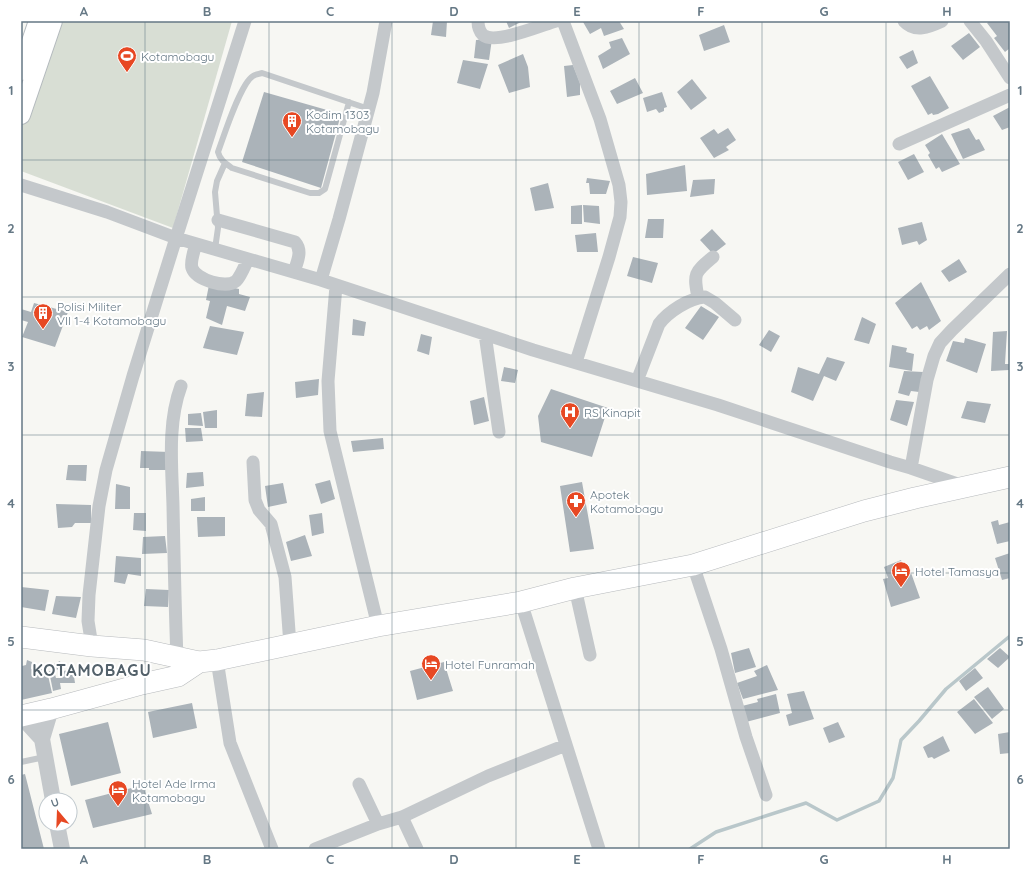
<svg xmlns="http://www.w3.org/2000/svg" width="1031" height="870" viewBox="0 0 1031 870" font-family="Quicksand,sans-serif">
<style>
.green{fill:#d8ded4}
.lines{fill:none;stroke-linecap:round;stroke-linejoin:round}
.stream{stroke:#b9c7ca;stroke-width:3.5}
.building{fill:#abb3b9}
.secondary-casing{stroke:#b4babe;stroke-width:20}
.trunk-casing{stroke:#b7babd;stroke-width:22}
.service{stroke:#c4c8cb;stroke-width:6}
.minor{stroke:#c4c8cb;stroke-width:13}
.tertiary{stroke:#c4c8cb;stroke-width:16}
.secondary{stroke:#fff;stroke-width:18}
.trunk{stroke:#fff;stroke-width:21}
.grid{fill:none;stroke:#657885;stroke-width:1;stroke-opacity:0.55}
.labels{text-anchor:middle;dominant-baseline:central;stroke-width:4;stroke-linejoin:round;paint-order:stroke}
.poi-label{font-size:12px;fill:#657885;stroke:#fff;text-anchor:start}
.district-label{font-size:16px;font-weight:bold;letter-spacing:1px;fill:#53616a;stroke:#fff}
.neatline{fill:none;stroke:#657885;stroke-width:1.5}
.grid-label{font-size:13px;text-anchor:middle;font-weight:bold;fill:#657885}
</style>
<rect width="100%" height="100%" fill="#f7f7f3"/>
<path class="green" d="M53,21H232L173,228L21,171V125Z"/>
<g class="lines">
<path class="stream" d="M690,849L716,832L806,803L837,820L879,801L893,778L901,740L919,721L946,689L1010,636"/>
</g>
<path class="building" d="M433,21H447L446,37L431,35Z
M506,21H523L509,28Z
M585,21H619L624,29L604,36L601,28L590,34L583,22Z
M990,21H1010V48L1005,52L994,38L997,36L987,23Z
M724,25L730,42L704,51L699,35Z
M969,33L980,47L963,60L951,46Z
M622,38L630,54L603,69L598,56L611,48L609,42Z
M492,39L489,60L474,58L476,40Z
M913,50L918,63L907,69L899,57Z
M523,54L528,67L530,87L509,93L498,65Z
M463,60L488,64L480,89L457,83Z
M573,65L580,83V95L567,97L564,66Z
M930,76L949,108L938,114L933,115L932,113L928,115L911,86Z
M635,78L643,93L617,104L610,91Z
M692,79L707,98L691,110L677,92Z
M264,92L341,114L321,188L242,162Z
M662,92L667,107L664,108V111L659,113L656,109L647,112L643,98Z
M1010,107V127L1002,130L993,116Z
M728,128L736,140L726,147L729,150L714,158L700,138L714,129L718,134Z
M969,128L976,140L979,139L985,150L963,159L951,134Z
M942,134L960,164L942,172L939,167L936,169L928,155L930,153L925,145Z
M914,154L924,172L908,180L898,162Z
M685,165L687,191L647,195L646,174Z
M587,178L610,181L606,194H590L589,183H586Z
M715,179L714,194L690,197L693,180Z
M548,183L554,208L535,211L530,188Z
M582,205V224H571V206Z
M583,205L599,206L600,224L584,222Z
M648,219H664L663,238H645Z
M922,222L927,240L919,245L917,241L902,245L898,228Z
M712,229L726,244L713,254L700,240Z
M596,233L598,252H577L575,235Z
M633,257L658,263L652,283L627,276Z
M959,259L967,272L949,282L941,271Z
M921,282L941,321L929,330L927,326L920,330L917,326L912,329L895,303Z
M209,285L230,287L239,289V294L250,297L245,311L227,306L222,325L206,318L210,301L206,300Z
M34,303L68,312L55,347L22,337L28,322L21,320V309L31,312Z
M701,306L719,317L703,340L685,328Z
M862,317L876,324L869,344L854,340Z
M353,319L366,322L364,336L352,335Z
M210,326L244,332L237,355L203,348Z
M769,330L780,336L771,352L759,345Z
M1007,331L1005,364H1010L1009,370L991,371L993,332Z
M421,334L432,337L429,355L417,351Z
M965,338L986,344L977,373L946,361L953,341L964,343Z
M892,345L907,348L906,352L914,354L912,371L889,367Z
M827,357L845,362L836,381L824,376L813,401L791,392L798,367L819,374Z
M504,367L518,370L515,383L501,381Z
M904,371L923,372L919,392L911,391L909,396L898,393Z
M319,379L318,395L296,398L295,382Z
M551,389L608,408L592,457L541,442L538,416Z
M264,392L262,417L245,416L247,394Z
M484,397L489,421L474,425L470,401Z
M896,400L914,402L907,426L890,420Z
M967,401L991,404L985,423L961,418Z
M217,410V428H205L203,412Z
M201,413L203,426L188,425V414Z
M185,428H201L203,441L186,442Z
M383,438L384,449L353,452L351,441Z
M141,451L170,452L169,470H149V468H140Z
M68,465H87L86,481L66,480Z
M203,472L204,486L186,488L187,473Z
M330,480L335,499L321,504L315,484Z
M582,482L594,549L570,552L560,486Z
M283,483L287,503L268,507L265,486Z
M116,484L130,487V509H115Z
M205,497V511H191V499Z
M56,504L91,505V523H75L72,527L58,528Z
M134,513H146V531L133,530Z
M322,513L324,533L312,536L309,515Z
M197,517H225V536L198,537Z
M998,520L999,525L1010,522V541L997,544L991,522Z
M305,535L312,556L291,561L286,542Z
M165,536L167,553L142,554L143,537Z
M1010,553V578L1002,580L995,558Z
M116,556L141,558V576L128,574L125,584L114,582Z
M901,560L905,572L910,570L920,598L891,607L883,579L888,578L884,567Z
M21,587L49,590L45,611L21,607Z
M146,589L169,590L168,607L144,606Z
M56,596L81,597L76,618L52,614Z
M749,648L756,667L735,673L731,653Z
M1000,648L1010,657L998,668L987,659Z
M27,660L32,662L31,669L34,668V665L40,666L41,669L47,671L52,693L21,700V670L22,666L26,665Z
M60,661L62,669L53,670L52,665Z
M444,662L453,691L417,700L410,671Z
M767,665L778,690L743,699L737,683L757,676L754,671Z
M975,668L983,678L966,691L959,681Z
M73,670L75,683H60L61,689L53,691L49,671H54L56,678H61L62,671Z
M988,687L1004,709L992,719L974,697Z
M804,691L814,719L789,726L786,715L792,713L787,694Z
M776,694L780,713L746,722L742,706L758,702L757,699Z
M974,699L993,723L975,734L957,712Z
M192,703L197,728L153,738L148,712Z
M108,722L121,773L71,786L59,734Z
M838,722L845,737L829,743L823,728Z
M1010,732V753L1000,754L998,734Z
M943,736L950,751L934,759L932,757L928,758L923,747Z
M25,774L44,849H21V775Z
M143,785L152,814L93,828L85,800Z"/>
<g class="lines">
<defs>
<path id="secondary" d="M21,71L38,21
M21,115L53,21"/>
<path id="trunk" d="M21,637L92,646L144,650L199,662
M21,716L51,709L142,684L178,676L199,662L217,660L378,626L521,602L575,588L693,565L864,511L915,498L1010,477"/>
</defs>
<use href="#secondary" class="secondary-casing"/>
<use href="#trunk" class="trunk-casing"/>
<path class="service" d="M349,102L325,189L319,193H310L232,168C225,163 220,160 218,152C224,136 240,84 253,76C256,74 260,74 262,73L369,109
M215,249L218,228L215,192L217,181L225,163
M21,762L45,757"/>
<path class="minor" d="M478,21C478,26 480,32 483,35C495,45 542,25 556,21
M563,21L600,119L619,185L621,202L620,217L609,257L576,362
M904,21C915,33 929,27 942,21
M970,21L986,41L1010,78
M899,144L1010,95
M21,185L107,212L176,238L321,280L533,350L718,405L890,462L911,468L963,486
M218,220L295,242C303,251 297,262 294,272
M196,244C194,251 190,262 192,268C196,280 226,289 236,281C241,276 245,265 248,259
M321,280L339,219L373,93L386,21
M336,286L328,381L330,431L378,626
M698,297C693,273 695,272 713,257
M485,334L499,432
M637,381L659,324C668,312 689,298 705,297L715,303L735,320
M253,462L255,500L259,510L271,524L285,577L290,645
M911,468L927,380L934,356L940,343L952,330L1010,274
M693,565L721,649L746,737L766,795
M575,588L590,655
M521,602L599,849
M92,646L88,621L89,595L99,506L106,470L133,376L176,238L245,21
M177,658C175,608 174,557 173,506C172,467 167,424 181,386
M217,660L230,743L272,849
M359,784L378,824
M402,817L417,849
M315,849L378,824L402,817L488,776L566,745"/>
<path class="tertiary" d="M51,709L42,739L53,800
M21,716L42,739
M57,824L62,849"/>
<use href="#secondary" class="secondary"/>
<use href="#trunk" class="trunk"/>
</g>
<path class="grid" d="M145,21V849M269,21V849M392,21V849M516,21V849M639,21V849M762,21V849M886,21V849M21,160H1010M21,297H1010M21,435H1010M21,573H1010M21,710H1010"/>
<defs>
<symbol id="stadium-pin" viewBox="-11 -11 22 30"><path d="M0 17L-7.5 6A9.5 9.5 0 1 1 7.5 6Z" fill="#e74823" stroke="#fff"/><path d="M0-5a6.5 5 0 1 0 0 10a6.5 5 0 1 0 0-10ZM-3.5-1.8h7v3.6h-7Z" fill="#fff"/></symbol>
<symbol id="building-pin" viewBox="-11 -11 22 30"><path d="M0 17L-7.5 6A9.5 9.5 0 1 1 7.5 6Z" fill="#e74823" stroke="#fff"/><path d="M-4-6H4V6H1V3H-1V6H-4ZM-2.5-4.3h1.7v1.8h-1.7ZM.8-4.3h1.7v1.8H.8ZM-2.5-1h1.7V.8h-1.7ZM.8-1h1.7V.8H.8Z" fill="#fff"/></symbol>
<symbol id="hospital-pin" viewBox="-11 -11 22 30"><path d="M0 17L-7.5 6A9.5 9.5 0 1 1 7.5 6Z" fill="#e74823" stroke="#fff"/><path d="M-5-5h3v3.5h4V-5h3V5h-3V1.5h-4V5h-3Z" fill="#fff"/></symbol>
<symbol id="pharmacy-pin" viewBox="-11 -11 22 30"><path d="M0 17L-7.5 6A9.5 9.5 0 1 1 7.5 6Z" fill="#e74823" stroke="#fff"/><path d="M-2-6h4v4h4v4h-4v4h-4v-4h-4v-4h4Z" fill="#fff"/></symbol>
<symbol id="hotel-pin" viewBox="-11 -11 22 30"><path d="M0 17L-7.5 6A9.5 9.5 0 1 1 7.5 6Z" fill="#e74823" stroke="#fff"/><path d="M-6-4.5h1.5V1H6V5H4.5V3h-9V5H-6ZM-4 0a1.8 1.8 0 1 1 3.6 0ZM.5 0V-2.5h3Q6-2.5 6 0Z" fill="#fff"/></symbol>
</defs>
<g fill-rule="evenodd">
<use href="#stadium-pin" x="116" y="45" width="22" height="30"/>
<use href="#building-pin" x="281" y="110" width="22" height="30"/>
<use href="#building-pin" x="32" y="302" width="22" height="30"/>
<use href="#hospital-pin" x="559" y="401" width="22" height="30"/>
<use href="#pharmacy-pin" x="565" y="490" width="22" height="30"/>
<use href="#hotel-pin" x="890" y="560" width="22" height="30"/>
<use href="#hotel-pin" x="420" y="653" width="22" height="30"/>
<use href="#hotel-pin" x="107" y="779" width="22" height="30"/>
</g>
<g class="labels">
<g class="poi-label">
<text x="141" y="56">Kotamobagu</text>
<text x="306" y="114">Kodim 1303<tspan x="306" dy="14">Kotamobagu</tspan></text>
<text x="57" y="306">Polisi Militer<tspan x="57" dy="14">VII 1-4 Kotamobagu</tspan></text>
<text x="584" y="412">RS Kinapit</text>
<text x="590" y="494">Apotek<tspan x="590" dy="14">Kotamobagu</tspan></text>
<text x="915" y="571">Hotel Tamasya</text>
<text x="445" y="664">Hotel Funramah</text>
<text x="132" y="783">Hotel Ade Irma<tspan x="132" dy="14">Kotamobagu</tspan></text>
</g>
<g class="district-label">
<text x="92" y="670">KOTAMOBAGU</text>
</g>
</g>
<rect width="1031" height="870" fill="none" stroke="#ffffff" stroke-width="44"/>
<g transform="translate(58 812) rotate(341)"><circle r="19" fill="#ffffff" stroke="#c1c9ce"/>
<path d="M0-3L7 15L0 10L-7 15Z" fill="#e74823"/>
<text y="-6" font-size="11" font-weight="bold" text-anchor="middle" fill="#657885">U</text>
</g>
<rect x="22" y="22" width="987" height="826" class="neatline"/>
<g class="grid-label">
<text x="84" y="16">A</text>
<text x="207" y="16">B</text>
<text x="330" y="16">C</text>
<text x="454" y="16">D</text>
<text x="577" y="16">E</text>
<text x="701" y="16">F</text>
<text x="824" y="16">G</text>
<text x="947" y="16">H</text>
<text x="11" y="95">1</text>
<text x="1020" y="95">1</text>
<text x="11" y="233">2</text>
<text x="1020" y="233">2</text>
<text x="11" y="371">3</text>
<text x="1020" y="371">3</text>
<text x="11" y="508">4</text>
<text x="1020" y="508">4</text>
<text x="11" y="646">5</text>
<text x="1020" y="646">5</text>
<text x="11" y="784">6</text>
<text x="1020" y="784">6</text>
<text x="84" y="864">A</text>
<text x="207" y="864">B</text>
<text x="330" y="864">C</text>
<text x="454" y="864">D</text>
<text x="577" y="864">E</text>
<text x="701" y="864">F</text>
<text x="824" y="864">G</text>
<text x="947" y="864">H</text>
</g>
</svg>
